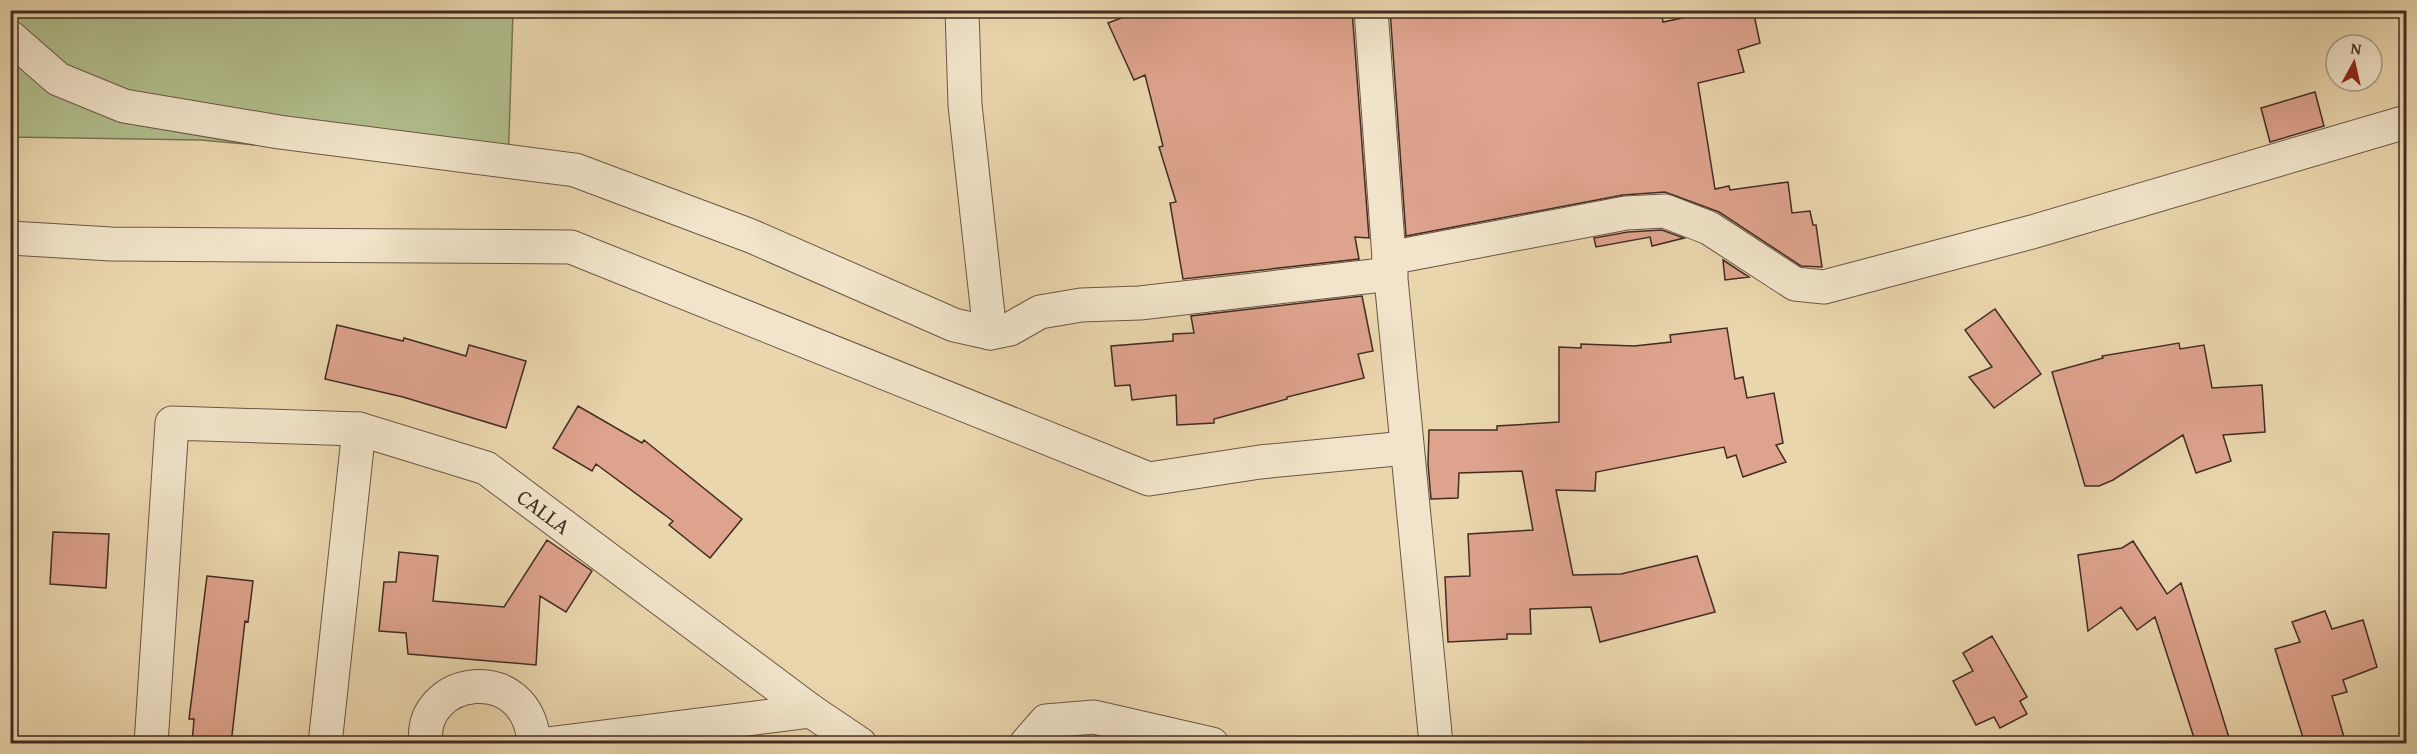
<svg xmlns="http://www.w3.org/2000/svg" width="2417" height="754" viewBox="0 0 2417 754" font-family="'Gentium Book Plus',serif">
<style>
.green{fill:#b2bf8e;stroke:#7a7659;stroke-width:1.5}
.building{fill:#dea38d;stroke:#422c24;stroke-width:1.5}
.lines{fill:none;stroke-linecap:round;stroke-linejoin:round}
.minor-casing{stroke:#6c5646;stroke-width:35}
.minor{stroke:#f1e4ca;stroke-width:33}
.labels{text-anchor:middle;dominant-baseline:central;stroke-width:6;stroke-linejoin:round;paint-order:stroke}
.street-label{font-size:22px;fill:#422c24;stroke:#f1e4ca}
</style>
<rect width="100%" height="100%" fill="#ead6ad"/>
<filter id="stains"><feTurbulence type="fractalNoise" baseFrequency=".00333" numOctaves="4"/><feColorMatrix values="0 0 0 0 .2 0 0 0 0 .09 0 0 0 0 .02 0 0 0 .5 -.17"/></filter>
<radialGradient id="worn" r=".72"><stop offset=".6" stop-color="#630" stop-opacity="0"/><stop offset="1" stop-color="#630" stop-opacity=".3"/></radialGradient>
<path class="green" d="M11,11H513L508,168L201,140L11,137Z"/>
<path class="building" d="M1142,10H1352L1369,238L1355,237L1359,259L1183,279L1170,203L1176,202L1159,147L1163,146L1145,75L1134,80L1108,23Z
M1390,10H1661L1663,22L1720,10H1753L1760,43L1738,50L1744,72L1698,83L1715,189L1729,186L1730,190L1788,182L1792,213L1810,211L1813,225H1816L1822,267L1801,266L1719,212L1665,192L1623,195L1406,236Z
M2315,92L2324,126L2270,142L2261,108Z
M1662,230L1684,238L1652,246L1650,237L1596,247L1594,238L1628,232Z
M1723,260L1749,277L1725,280Z
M1362,296L1373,351L1358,354L1364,378L1287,397V399L1214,419V423L1177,425L1176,395L1132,400L1130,385L1115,386L1111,346L1173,341V334L1194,333L1191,316Z
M1995,309L2041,374L1994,408L1969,377L1992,367L1965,330Z
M337,325L403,341L404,338L466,356L469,345L526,361L506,428L403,397L325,379Z
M1727,328L1735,379L1743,377L1747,398L1774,393L1783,443L1776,445L1786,462L1743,477L1736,455L1727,458L1724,447L1596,472L1595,491L1556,490L1573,575L1621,574L1697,556L1715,612L1600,642L1591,607L1530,609L1531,634H1507V639L1448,642L1445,577L1470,576L1468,534L1533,530L1522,471L1459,473L1458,498L1431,499L1428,464L1429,430H1497V426L1559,422V347L1581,348V344L1634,346L1671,342L1670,335Z
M2179,343L2180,349L2204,345L2212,388L2262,385L2265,432L2223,435L2231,461L2196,473L2183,435L2113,480L2099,486H2085L2052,372L2103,358L2102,356Z
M578,406L642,443L644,440L742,519L710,558L669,525L673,521L596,464L592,471L553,448Z
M53,532L109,534L106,588L50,584Z
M547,540L592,571L566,612L540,596L536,665L408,654L406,633L379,631L384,582H396L399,552L438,556L433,601L504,607Z
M2133,541L2167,594L2181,583L2231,744H2196L2155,617L2137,630L2121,607L2088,631L2078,555L2122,548Z
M207,576L253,581L248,622L245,621L231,744H192L194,719H189Z
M2325,611L2332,629L2363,620L2377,667L2343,680L2347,692L2332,696L2346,744H2305L2275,649L2300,642L2292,622Z
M1992,636L2027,697L2020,701L2027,714L2000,728L1994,717L1976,725L1953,681L1973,671L1963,653Z"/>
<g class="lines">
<defs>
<g id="minor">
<path d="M962,10L965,105L990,333"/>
<path d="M1371,10L1389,258L1436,744"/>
<path d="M10,37L58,79L124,106L279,132L575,170L751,236L954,325L990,333L1010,329L1040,312L1081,305L1140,303L1391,274"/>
<path d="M10,238L111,244L571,247L1149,479L1260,462L1406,448"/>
<path d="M1389,258L1626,213L1665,211L1709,228L1795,284L1824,287L2032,232L2406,122"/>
<path id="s1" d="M151,744L172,423L359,429L486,468L811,711L860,744"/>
<path d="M325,744L359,429"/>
<path d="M426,744C417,676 529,659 534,744"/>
<path d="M547,744L811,711"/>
<path d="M1026,744L1046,721L1094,717L1212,744"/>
</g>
</defs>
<use href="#minor" class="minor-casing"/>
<use href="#minor" class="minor"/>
</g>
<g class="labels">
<g class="street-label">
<text stroke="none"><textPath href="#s1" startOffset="714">CALLA</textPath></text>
</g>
</g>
<rect width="2417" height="754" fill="none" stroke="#ead6ad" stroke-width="36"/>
<rect x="12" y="12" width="2393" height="730" fill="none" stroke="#422c24" stroke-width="3"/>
<rect x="18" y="18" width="2381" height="718" fill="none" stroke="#422c24" stroke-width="1.5"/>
<g transform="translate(2354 63) rotate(8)"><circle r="28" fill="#f1e4ca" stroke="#ab9a88" stroke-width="1.5"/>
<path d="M0-4.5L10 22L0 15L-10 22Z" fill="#8f2418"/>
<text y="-9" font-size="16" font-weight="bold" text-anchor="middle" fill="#422c24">N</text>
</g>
<rect width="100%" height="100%" filter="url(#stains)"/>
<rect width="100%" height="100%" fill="url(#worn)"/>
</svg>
